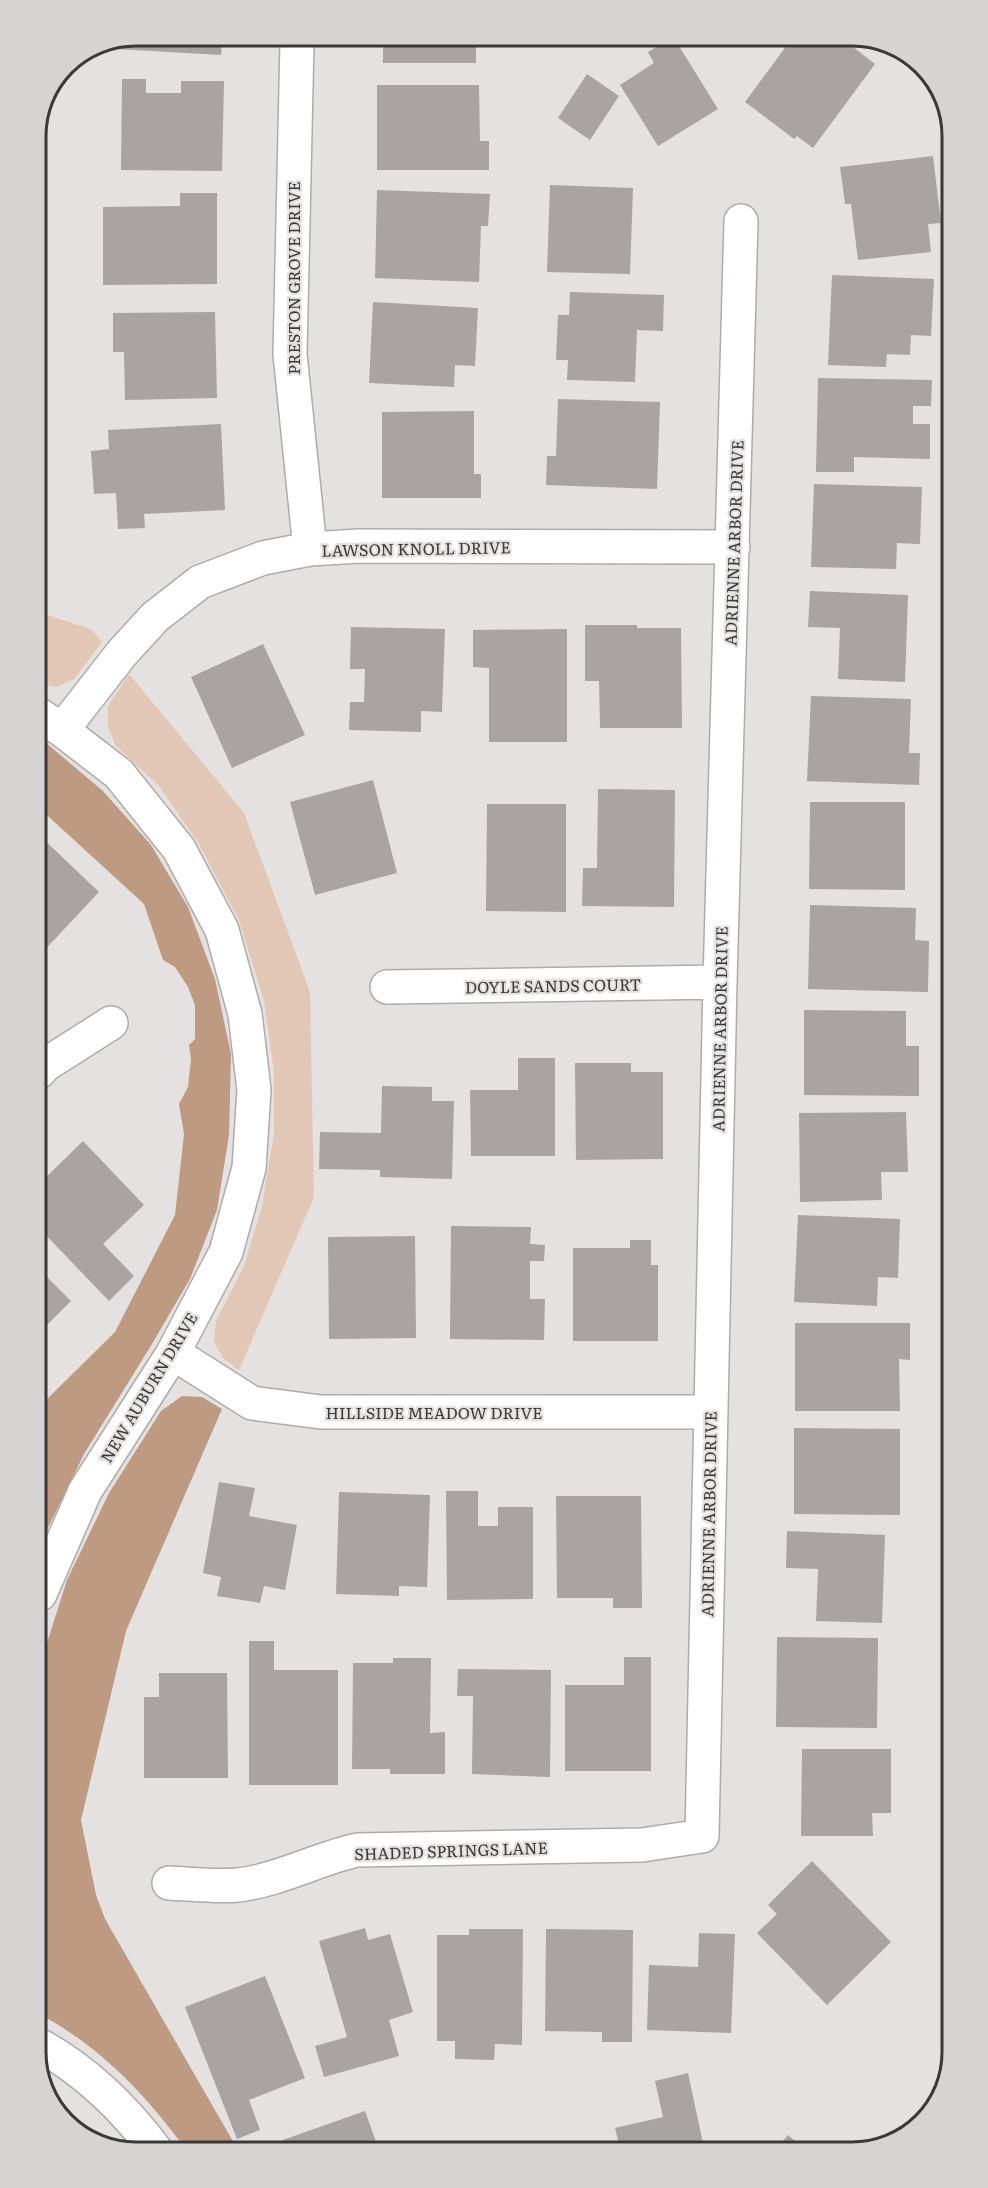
<svg xmlns="http://www.w3.org/2000/svg" width="988" height="2188" viewBox="0 0 988 2188" font-family="Literata,serif">
<style>
.green{fill:#e3c7b6}
.forest{fill:#be9a83}
.building{fill:#a9a4a3}
.lines{fill:none;stroke-linecap:round;stroke-linejoin:round}
.minor-casing{stroke:#afabab;stroke-width:36}
.minor{stroke:#fff;stroke-width:33}
.labels{text-anchor:middle;dominant-baseline:central;stroke-width:4.5;stroke-linejoin:round;paint-order:stroke}
.street-label{font-size:16px;fill:#3a3838;stroke:#e5e1e1}
.rim{fill:none;stroke:#3a3838;stroke-width:3}
</style>
<rect width="100%" height="100%" fill="#e5e1e1"/>
<path class="green" d="M37,612L91,629L102,642L74,679L57,687L38,684Z
M129,674L244,813L310,992L314,1197L239,1370L223,1358L214,1342L216,1321L244,1266L262,1206L274,1133V1072L264,1001L239,920L199,844L159,786L116,746L108,727V706Z"/>
<path class="forest" d="M38,738L46,743L103,791L151,845L188,907L215,979L231,1054L229,1135L217,1210L190,1279L152,1344L84,1454L40,1544V1406L115,1332L175,1215L184,1134L179,1104L188,1087L191,1059L189,1045L195,1039V1005L188,987L175,967L163,960L144,904L38,807Z
M182,1396L202,1397L222,1409L126,1631L81,1820L96,1895L105,1919L234,2143L215,2151H187C148,2097 101,2047 41,2015L40,1665L67,1580L109,1493L161,1411Z"/>
<path class="building" d="M839,36L875,64L813,148L797,136L794,139L745,102L793,37Z
M671,38H674L718,109L658,146L620,85L654,63L648,52Z
M476,40V63H383V41Z
M222,42L221,55L116,49V43Z
M587,74L619,96L590,140L558,118Z
M122,79H146V93H181V81H224L222,171L121,170Z
M377,85H479L480,141H489V170H377Z
M933,156L941,223L928,224L931,252L858,260L851,204H845L840,167Z
M550,185L633,188L630,274L547,272Z
M377,190L490,194L488,226H481L479,282L375,278Z
M180,193H217V284L103,285V207L180,206Z
M36,226H41V276H37Z
M832,275L934,279L931,336L911,335L910,355L887,354L886,367L828,365Z
M570,292L664,295L663,331L637,330L635,382L567,380L568,360H556L558,315H569Z
M373,302L478,308L475,366L455,365L454,387L369,383Z
M215,312L217,398L125,400L124,352H113V313Z
M818,378L932,380L931,406H913V424H930V459L854,457V472H816Z
M558,399L660,402L657,489L546,485L547,456H556Z
M474,411V474H481V498H382V412Z
M221,424L225,510L144,514L145,528L118,529L116,493L94,494L91,451L109,449L108,430Z
M814,484L922,487L920,544L897,543L896,569L811,567Z
M810,591L908,595L905,682L838,679L840,628L808,627Z
M585,625H637V628H681L682,728H600L599,681H585Z
M351,627L445,629L442,712L421,711V732L349,730L350,702H364L365,669H350Z
M567,629V742H489V668L473,667V630Z
M263,644L305,735L232,768L191,677Z
M811,696L911,699L909,753H920L919,785L807,781Z
M373,780L397,873L315,895L290,802Z
M598,789L675,790L674,907L582,906L583,868H597Z
M810,802H905V890L809,889Z
M487,804H566V912L486,911Z
M38,834L99,892L38,957Z
M810,905L916,908L915,940L929,941L928,992L808,989Z
M804,1010L906,1011V1046H919V1096L804,1095Z
M518,1058H555V1156H471L470,1090H518Z
M575,1063H631V1072H663V1159L576,1160Z
M382,1086L432,1087V1101H454L452,1179L380,1177V1170L319,1169L320,1132L381,1133Z
M906,1112L908,1172H881L882,1200L800,1202L799,1113Z
M83,1141L144,1205L103,1244L134,1276L109,1301L39,1228V1184Z
M798,1215L900,1219L898,1278L878,1277L877,1306L794,1302Z
M451,1226L531,1227L530,1244L545,1245L544,1261H530V1299H545L544,1340L450,1339Z
M415,1236L416,1338L329,1339L328,1237Z
M630,1240H651V1265H658V1341H573V1248H630Z
M39,1269L71,1301L39,1333Z
M795,1323H910V1360L899,1359L900,1411H795Z
M794,1428L900,1429V1515L794,1514Z
M219,1482L255,1488L249,1516L297,1525L285,1590L264,1586L260,1603L217,1596L221,1577L203,1573Z
M446,1491H478V1526H498V1507H533V1599L447,1600Z
M339,1492L430,1495L427,1587L399,1586V1596L336,1594Z
M556,1496H641L642,1608H613V1598H557Z
M787,1531L885,1535L882,1623L816,1621L818,1569L786,1568Z
M777,1637L878,1638L877,1728L776,1727Z
M249,1641H274V1670H338V1785H249Z
M624,1657H651V1771H565V1685H624Z
M393,1658H431L430,1733L445,1732V1774H390V1769H352L353,1663H393Z
M458,1669L551,1670L550,1777L472,1774L473,1696H457Z
M159,1673H227L228,1778H144V1697H159Z
M802,1749H891V1813H872L873,1836H801Z
M812,1861L891,1942L827,2005L757,1933L777,1914L768,1905Z
M365,1928L368,1940L390,1934L413,2012L389,2020L399,2056L324,2077L315,2046L347,2037L319,1941Z
M469,1929H523L522,2045L495,2044L494,2060L455,2059V2041H437V1935H469Z
M546,1929L633,1930L632,2042H602V2032L545,2031Z
M699,1933L735,1934L731,2033L647,2030L649,1965L698,1967Z
M265,1976L305,2078L249,2100L260,2130L237,2139L185,2007Z
M688,2073L704,2148H620L615,2128L663,2117L655,2081Z
M365,2111L379,2150L262,2151L260,2148Z
M788,2135L803,2147H778Z"/>
<g class="lines">
<defs>
<path id="minor" d="M297,42L290,354L310,549
M38,714L62,730L119,774L179,849L222,930L245,1014L254,1090L249,1168L226,1252L173,1353L85,1491L40,1594
M62,730L122,653L155,617L200,582L263,558L310,549L359,546L733,547
M387,987L720,982
M39,1072L45,1065L111,1023
M173,1353L252,1403L321,1412H709
M169,1883C191,1884 216,1887 238,1885C280,1880 317,1859 357,1850L642,1845L702,1836L720,982L741,221
M41,2046C87,2072 126,2110 157,2152"/>
</defs>
<use href="#minor" class="minor-casing"/>
<use href="#minor" class="minor"/>
</g>
<g class="labels">
<g class="street-label">
<text transform="translate(293 278) rotate(-90)">PRESTON GROVE DRIVE</text>
<text transform="translate(733 543) rotate(-88)">ADRIENNE ARBOR DRIVE</text>
<text transform="translate(416 548) rotate(-1)">LAWSON KNOLL DRIVE</text>
<text transform="translate(553 985) rotate(-1)">DOYLE SANDS COURT</text>
<text transform="translate(719 1029) rotate(-89)">ADRIENNE ARBOR DRIVE</text>
<text transform="translate(148 1387) rotate(-59)">NEW AUBURN DRIVE</text>
<text x="434" y="1412">HILLSIDE MEADOW DRIVE</text>
<text transform="translate(708 1514) rotate(-89)">ADRIENNE ARBOR DRIVE</text>
<text transform="translate(451 1850) rotate(-2)">SHADED SPRINGS LANE</text>
</g>
</g>
<path d="M0 0H988V2188H0ZM136 46H852A90 90 0 0 1 942 136V2052A90 90 0 0 1 852 2142H136A90 90 0 0 1 46 2052V136A90 90 0 0 1 136 46Z" fill="#d7d3d3" fill-rule="evenodd"/>
<path class="rim" d="M136 46H852A90 90 0 0 1 942 136V2052A90 90 0 0 1 852 2142H136A90 90 0 0 1 46 2052V136A90 90 0 0 1 136 46Z"/>
</svg>
